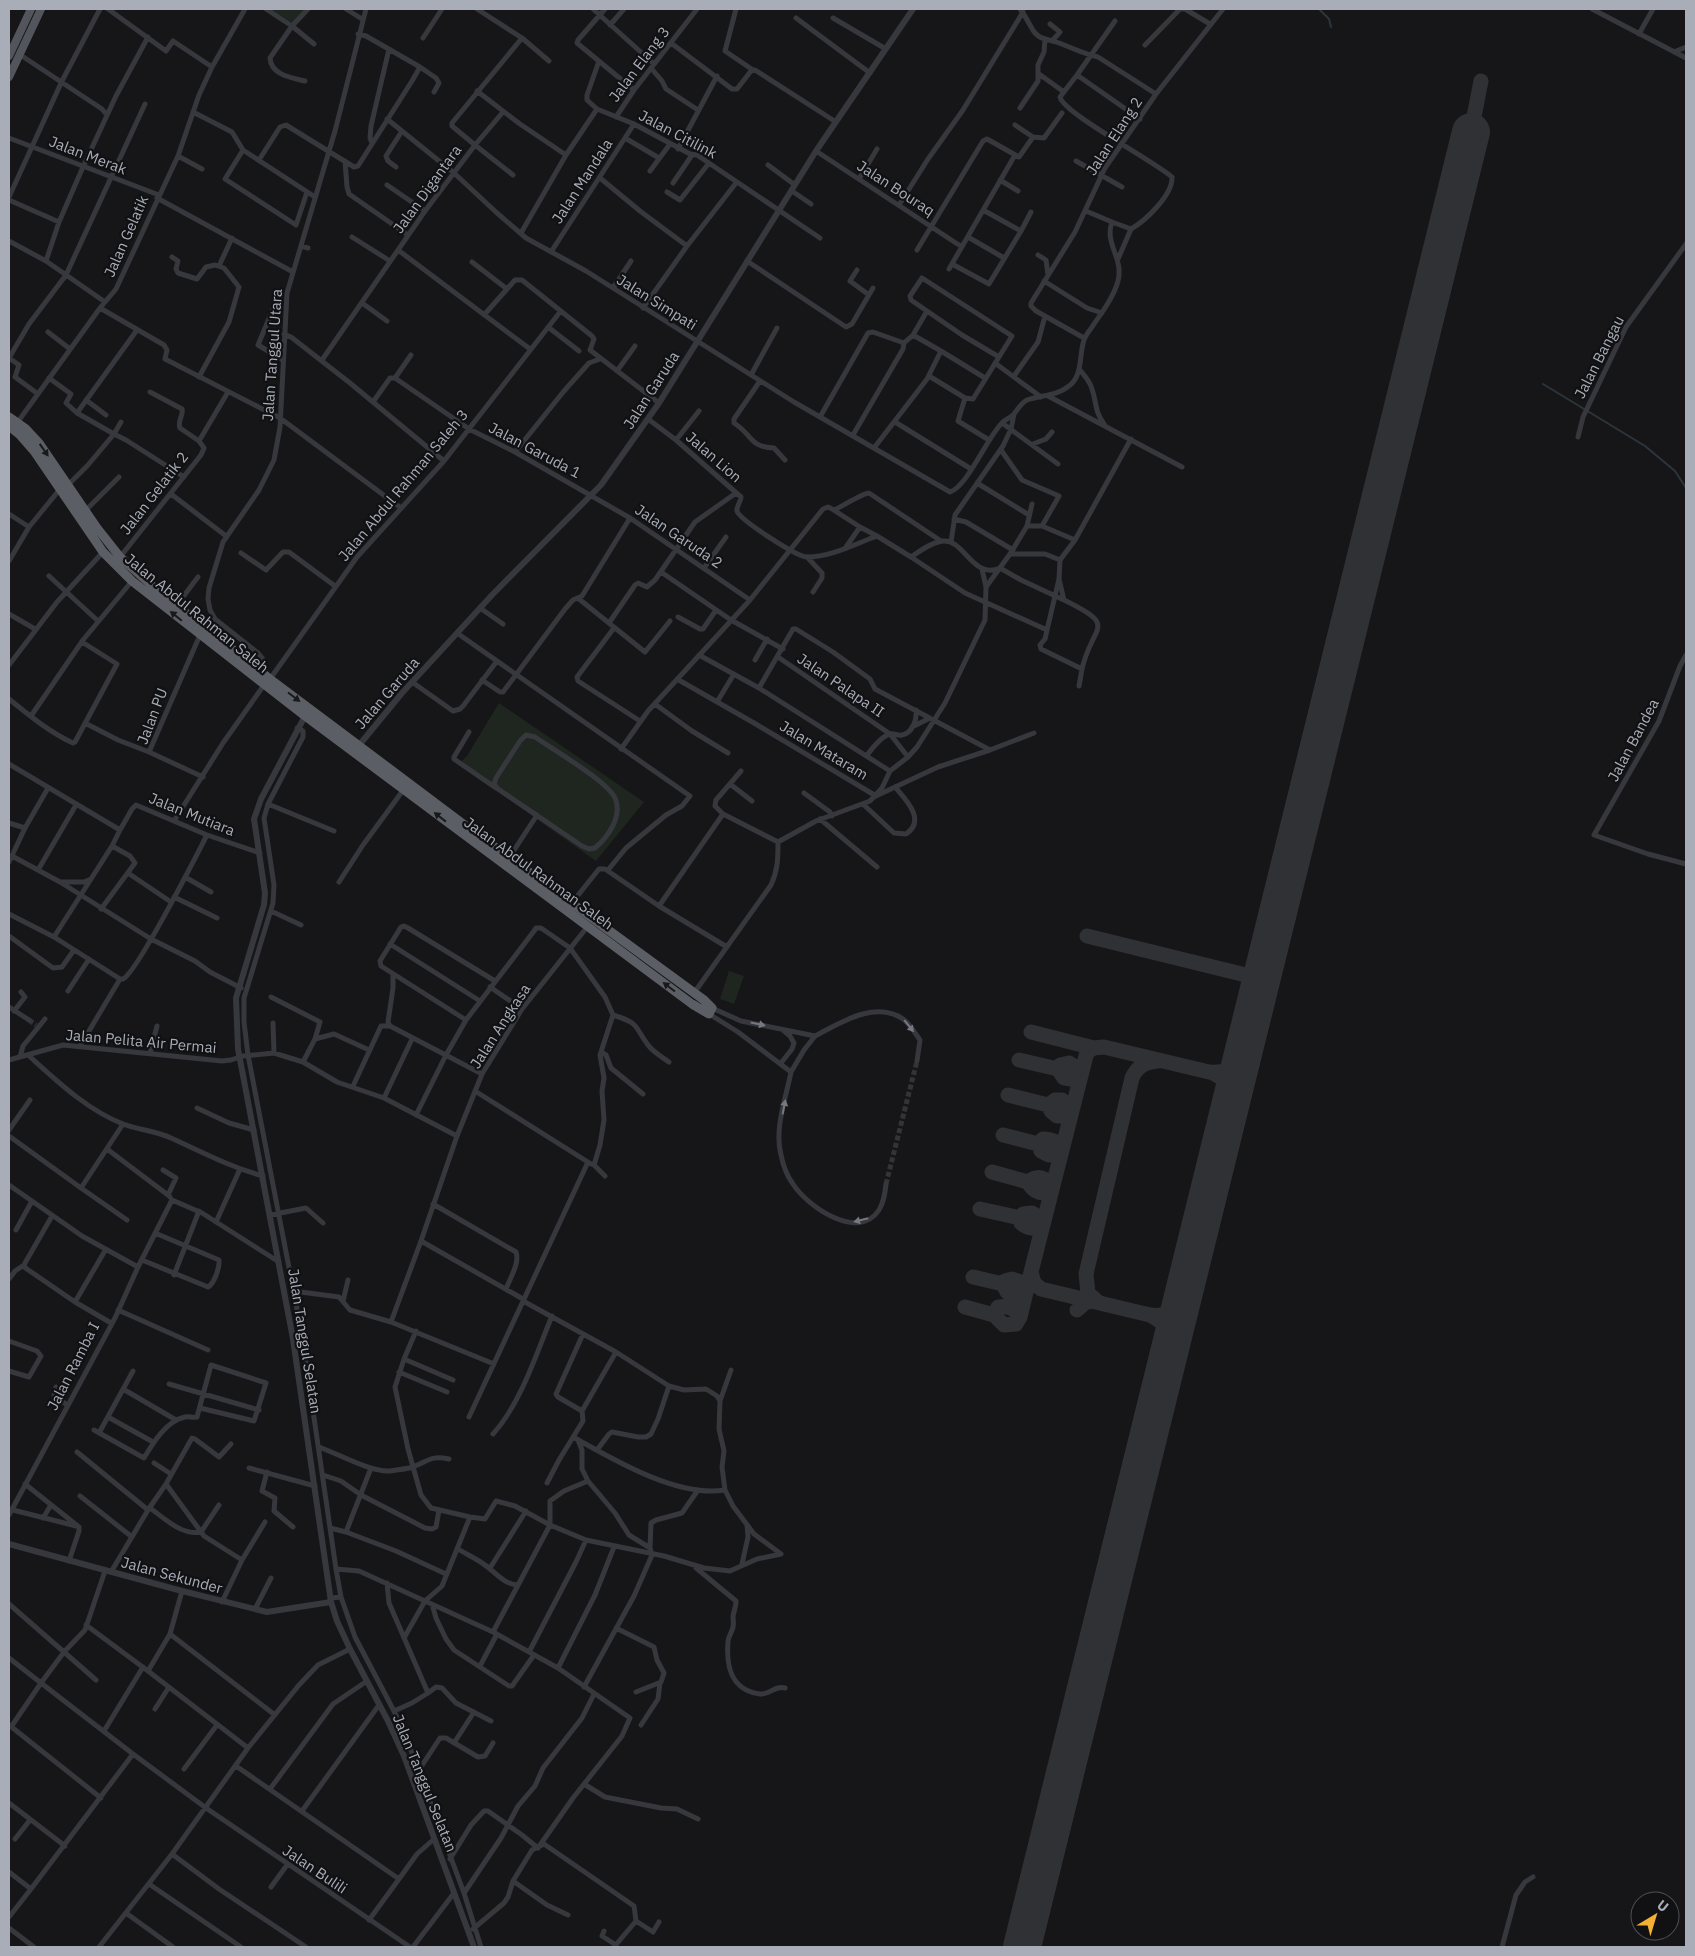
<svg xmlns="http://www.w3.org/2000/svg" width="1695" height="1956" viewBox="0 0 1695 1956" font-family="'IBM Plex Sans',sans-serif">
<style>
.green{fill:#1e261f}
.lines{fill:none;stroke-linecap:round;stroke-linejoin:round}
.stream{stroke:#2c353c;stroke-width:2}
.taxiway{stroke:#303135;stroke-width:15}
.runway{stroke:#303135;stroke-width:38}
.minor-tunnel{stroke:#333438;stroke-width:5;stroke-dasharray:5 2.5;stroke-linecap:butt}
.minor{stroke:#37383d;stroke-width:5}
.tertiary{stroke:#37383d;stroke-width:6}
.primary{stroke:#53555c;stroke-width:8}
.trunk{stroke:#5b5e65;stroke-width:9}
.oneway{fill:#18191b}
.oneway2{fill:#757881}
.labels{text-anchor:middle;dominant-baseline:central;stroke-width:4.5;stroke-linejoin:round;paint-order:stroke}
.street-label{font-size:15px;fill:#a8adb8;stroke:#111113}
</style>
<rect width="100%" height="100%" fill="#161618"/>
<path class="green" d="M268,9H306L293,23Z
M499,703L644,802L596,861L459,764L467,756Z
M729,971L744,976L734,1004L720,999Z"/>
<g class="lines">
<path class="stream" d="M1319,9L1329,19L1331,27
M1543,384L1645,446L1675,471L1686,488"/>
<path class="taxiway" d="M1471,132L1481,81
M1087,936L1262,979
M1031,1032L1094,1048
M1019,1060L1058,1069L1064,1078L1069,1079H1074L1080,1075L1078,1069L1069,1063L1060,1065L1058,1069
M1211,1072L1227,1081L1233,1095
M1008,1095L1048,1105L1055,1100H1062L1071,1110L1065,1115L1057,1116L1051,1111L1048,1105
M1003,1135L1038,1144L1043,1139C1052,1139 1058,1141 1062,1149L1058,1153L1049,1155L1041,1151L1038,1144
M992,1172L1028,1182C1038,1174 1046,1177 1052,1188C1043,1197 1033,1192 1028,1182
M980,1209L1020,1218L1021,1223C1027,1229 1035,1230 1043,1224L1041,1219L1032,1213L1023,1214L1020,1218
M973,1277L1003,1284
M1012,1279L1021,1282L1027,1290C1021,1296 1014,1296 1007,1292L1003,1284L1005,1281Z
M1182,1301C1173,1312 1164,1317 1150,1315L1041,1289L1034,1283L1031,1272L1087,1052L1094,1048L1104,1047L1209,1072C1226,1073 1233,1069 1243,1055
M965,1307L994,1315L1004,1325L1016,1324L1020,1317L1031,1272
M1077,1310L1086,1302L1097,1301L1088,1293L1086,1274L1132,1078C1137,1066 1146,1062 1158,1061
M994,1315L998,1307C1007,1305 1016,1309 1020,1317
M1150,1315C1162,1321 1168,1328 1172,1341"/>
<path class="runway" d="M1022,1947L1471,132"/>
<path class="minor-tunnel" d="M29,1020L36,1025
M886,1184L917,1061"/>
<path class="minor" d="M108,9L166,51L173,41L212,67
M266,9L292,26L308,9
M346,9L362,19
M477,9L522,38L549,61
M593,9L654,64
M605,9L578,40L577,43L634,90
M736,9L725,51L753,70
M1020,9C1026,16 1029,25 1035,33C1041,40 1048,39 1056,42C1071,47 1083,54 1098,57L1156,94
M1179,9H1185L1210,24
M1592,9L1686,58
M796,18L870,73
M833,18L886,49
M1115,21L1077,75L1140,119
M1050,24L1060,32L1052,41
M610,25L624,9
M1639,34L1653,9
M423,38L442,9
M671,43L732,89H737L751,71L755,70L836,122
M1145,45L1180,9
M1674,52L1686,47
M19,54L102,109L107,115
M599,61L587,95V100L597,109L634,124L690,154L697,155L820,238
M420,67L436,78L439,83L434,92
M651,68L662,81L666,89L698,110
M1039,74L1064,92
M1077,75L1060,97C1063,113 1154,161 1172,177C1173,195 1145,221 1131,229
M305,81C292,78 271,75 270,58L292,26L314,44
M477,91L520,124L566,155
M1020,108L1038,81V65L1044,52L1045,40
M193,112L232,132L243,150L315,197
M503,112L475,145L513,175
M616,117L634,90L697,9
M387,119L454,173L497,213L526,238L586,271L794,402L950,492C967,487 988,436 1002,423C1005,419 1011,418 1014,414C1018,409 1021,403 1027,400C1041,395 1057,396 1069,386C1083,376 1079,354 1084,340C1086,334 1091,329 1094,324C1103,311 1114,296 1118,281C1124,258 1104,244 1112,222L1086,211
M1033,137L1044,138L1062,113
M9,138L159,195
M625,138L659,158
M372,143L370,138L371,126L389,49
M678,149L717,76
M243,150L225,179L296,225L307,192
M816,151L962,247
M178,156L202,169
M259,160L280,127L286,125L354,167L358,166L412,81L420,67L366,36L358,34
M345,161L347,187L349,194L408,235
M1076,161L1122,187
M768,165L795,185
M396,167L388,161L386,156L402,131
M650,171L670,144
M600,178L640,211L687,246L643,308
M859,179L877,149
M1000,180L1018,191
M673,183L692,155
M387,185L425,211
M792,191L811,204
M667,192L680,200L709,163
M9,197L62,81L100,9
M157,198L293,272
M9,200L59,222
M899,205L928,159L963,110L1023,12
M1112,222L1131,229L1118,259
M1021,231L1031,212
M521,233L566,155L597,109
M352,237L390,261
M968,237L1004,258
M9,241L46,261L105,302
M301,246L308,248
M687,246L736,183
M398,250L530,349
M917,250L983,141L987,139L1019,157L1033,137L1015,125
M551,252L634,124
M1038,255L1046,260L1048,275
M172,257L178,261L176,269L178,273L197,279L206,267L215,265L224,268L239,287L229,322L199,377
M46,261L59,222L83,167L116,96L148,37
M747,261L846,327L852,324L873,288
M472,262L507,289
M952,264L989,284L1021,231L983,210
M219,266L232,238
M949,269L1015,155
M857,270L850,281L869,295
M1044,281L1087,308L1102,313
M613,288L631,261
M362,303L387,321
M100,308L164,345L167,350L165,359L280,418L401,508
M273,309L258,345L283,360
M484,315L515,280H522L592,336L594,339L590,350L659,403
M548,327L579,351
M48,332L70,349
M284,334L291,337L350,383L444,461
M913,335L927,311
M1084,338L1036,311L1031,306V303L1075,232L1105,168L1156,94L1223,9
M322,360L425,211L475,145L452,126V123L522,38
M995,363L1041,397
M1079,369C1084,375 1090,381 1092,389C1097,403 1094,410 1104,424
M617,371L635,346
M751,375L777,328
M929,376L965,398L973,399L1012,336L922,278L910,296L911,300L962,335L999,357
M1014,376L1038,342L1045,316
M49,378L71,394L66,403L77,413
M395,378L411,355
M760,381L734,419V423C753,435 749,447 774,448L785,460
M150,392L182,409C184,415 177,421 180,428L199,441
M38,394L15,377L19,365L9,358L29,324L66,275L145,104
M1048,396L1182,467
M965,398L958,421L989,440
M86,400L106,415
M373,402L390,378H395L469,429L515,452L630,518L750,600
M820,417L868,333L873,332L904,343L913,335L941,351
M648,419L676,440L741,497C741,501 736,507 737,511C740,520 797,557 807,557C831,557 855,544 877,536L911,557C920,551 932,542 943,541C964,539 973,580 1000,568
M121,422L114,434L77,413L137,330
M895,422L971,469
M17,423L100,308L116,289L178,156L199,95L212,67L245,9
M1002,423L1058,464
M853,435L903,349L904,343
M1578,437L1583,417L1626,327L1686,244
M676,440L699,411
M1033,444L1046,439L1052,432
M874,448L927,379L941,351L985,378
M1001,450L1022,480L1059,496L1042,526
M515,452L564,391L589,363L600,359
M977,483L1029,515
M68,485L88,465L114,434L126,440L184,477
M171,494L226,536
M86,510L119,477
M834,510C841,507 863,493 869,493L941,541
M9,514L29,527L9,561
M954,519L966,522L1013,550
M1027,526L1032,504
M29,527L60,489
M860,527L877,536
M951,542L955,515L1003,446L1011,429L1014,414
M241,553L266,570L283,552H289L335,586
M120,557L201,455L204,448L199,441L228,392
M807,557L822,573V578L813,592
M911,557L965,593L1047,630L1045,639L1040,645L1041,649L1082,669C1092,624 1120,627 1064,600L1059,579L1060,560L1045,554H1010
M1060,560L1075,540L1131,439
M704,568L726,537
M1000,568L1021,580L1064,600
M661,572L731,620L783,649
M49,576L98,621
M986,587L1010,554L1027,526H1042L1075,540
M579,599L645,652L670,621
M176,606L198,577
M480,608L503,624
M9,614L35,629
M678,617L700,629H703L716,610
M609,623L635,585L638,583L647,587L655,580L695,522L736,493
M614,628L577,677L578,681L640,721
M1047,630L1059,579
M457,633L690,796L682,806L666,815L626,848L608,870
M200,635L149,752L203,777
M699,655L759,688L890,771
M1686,655L1680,666L1659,721L1594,835L1648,854L1686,864
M755,660L767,639
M9,665L57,602L103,552
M258,669L263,659L258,653L215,619L210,610L208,599L209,588L223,542L259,490L274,460L280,427L287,293L335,131L366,9
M270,679L357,557L444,461L560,312
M677,679L754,723L876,796
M482,680L500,692H503L565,609L573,600L582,596L630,518
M412,682L453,711L460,709L463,706L497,661
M1079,686L1082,669
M759,688L793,629H796L833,652L870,679L875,689L990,750L1034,733
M9,699C29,715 49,732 73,743L75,742L117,664L82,642
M717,702L734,674
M655,704L692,731L728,753
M31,716L83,640L132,581
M85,723L118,740L149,752
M912,727L930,718
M297,728L303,731V737L268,804L264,818L274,885L273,903L244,998V1022L248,1055L302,1335L336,1569
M469,732L454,757V759L496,788
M526,735L535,737C552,749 607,781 615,798C623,816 608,837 595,848L589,849L582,846L498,789L494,784L496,778L520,741Z
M621,749L648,711L750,600L823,509L828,507L832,509L860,527L846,547
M867,755C872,749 881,736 890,734C894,733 898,736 902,735C913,733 917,719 916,710
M908,757L917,747L945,703L985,620L986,587L982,569
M9,764L120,830L132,809L136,805L207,835L260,853
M741,771L716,800L715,806L723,814L778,842L816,821L870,801L882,788L890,771L908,757L890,734L778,657
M730,784L752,801
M804,793L830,812L832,816
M878,795L938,767L990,750
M268,804L334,831
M864,805L894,833L906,834C927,820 905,799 895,787
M820,819L877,867
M174,821L223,743L264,685
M9,823L25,828
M12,856L60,882L151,939L195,961L210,972L241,988
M509,858L537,815
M9,862L25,828L48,788
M38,870L76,805
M128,873L171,902
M185,877L211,892
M61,882H84L91,879
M339,882L363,845L404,789
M174,897L217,918
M571,904L599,869H605L659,906L727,947
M659,906L723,814
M101,909L135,863L130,856L112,846
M271,911L301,925
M9,914L54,937L120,979H123C138,971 195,858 207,835
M9,936L53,968L62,967L74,950
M54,937L112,846L120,830
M390,944L480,1001
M393,975V988L388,1022L390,1026L482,1074
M490,987L522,1009
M68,991L89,959
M694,993L771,885C778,870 778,858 778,842
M271,997L320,1022L315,1039L303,1062
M9,1007L29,1020
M712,1008L741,1021L815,1036C840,1023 875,1000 903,1019C910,1024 915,1033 920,1040L917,1061
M14,1011L25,997L21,992
M709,1014L738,1032L791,1072C786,1098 774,1129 781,1155C783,1165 787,1176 793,1184C807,1206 858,1242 879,1210C884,1202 885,1193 886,1184
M613,1015C641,1024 633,1025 648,1045C653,1052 662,1057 669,1062
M466,1020L381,966L380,961L401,927L404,926L408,928L495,981
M273,1023L274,1053
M315,1039L334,1034L369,1050
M80,1046L120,979
M601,1052L606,1055L611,1068L643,1094
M150,1053L157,1026
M28,1055C57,1081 87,1110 123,1124C139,1130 156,1131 171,1138C202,1152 230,1167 263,1176
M20,1057L23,1046L45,1019
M9,1060L63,1045L222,1061L231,1060L243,1056L274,1053L303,1062L337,1082L384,1098L457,1136
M781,1063L792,1049L794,1043L790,1036L783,1030
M791,1072L804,1050L815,1036
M353,1086L381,1026H390
M475,1091L591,1164
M384,1098L412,1039
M197,1108L229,1123L254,1130
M416,1115L446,1055L466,1020L534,931L536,928H541L570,948L605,997L613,1015L600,1055L604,1078L602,1091L604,1120L600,1145L594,1165L605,1176
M9,1130L30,1100
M9,1136L81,1188L123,1124
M107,1149L168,1195
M163,1170L176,1178L168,1195L170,1197
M9,1185L82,1236L138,1267L172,1200L202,1213L279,1262
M81,1188L127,1220
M433,1204L516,1252C520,1263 510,1278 506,1289
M270,1215L306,1208L323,1223
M52,1216L25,1263L24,1267L75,1302L111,1323
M216,1222L240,1169
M16,1230L32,1201
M421,1241L523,1299
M142,1260L208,1287C214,1284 220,1267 219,1260L155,1233
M174,1275L199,1211
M9,1279L15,1271L24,1265
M293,1291L339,1297L350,1310L391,1322L494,1364
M343,1301L348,1280
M523,1301L616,1352L669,1386L684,1390L706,1389L717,1396L720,1401L719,1429L724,1451L722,1467L725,1490L733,1506L754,1534L781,1554
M75,1302L106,1249
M118,1310L208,1350
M391,1322L421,1241L457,1136L482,1074L522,1009L588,926
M416,1331L404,1359L395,1387L408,1449L421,1495L431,1508L470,1517L485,1519L496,1501L515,1506L550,1525L586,1540L664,1556L704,1568L730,1571L757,1559L781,1554
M9,1341L37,1351L41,1356L29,1377L9,1371
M404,1359L453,1380
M399,1372L447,1392
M169,1384L259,1410
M56,1387L54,1395L67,1405
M123,1389L176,1420
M720,1401L731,1370
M582,1411L558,1397L556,1394L583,1334
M108,1417L153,1442
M469,1417L588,1162
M94,1430L144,1458C153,1443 166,1421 185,1417C189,1416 193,1418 197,1417L211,1365L266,1383L254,1421L200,1408
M99,1433L133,1371
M493,1434C521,1403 536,1354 552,1316
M573,1437C614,1460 678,1498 725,1490
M578,1440L582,1450V1469L588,1481L615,1513L629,1535L650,1548L652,1555L634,1596L584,1687
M319,1447C338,1454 371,1472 389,1471C397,1470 406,1469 413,1467C429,1461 430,1455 449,1459
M597,1450L609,1434L612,1432L638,1437H646L651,1434L658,1419L669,1386
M77,1452L148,1510
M154,1463L171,1474
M249,1468L315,1486
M267,1472L262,1491L275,1498L274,1511L293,1527
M323,1475L341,1481L361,1495L425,1528L432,1529L436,1527L439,1510
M547,1483L559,1460L583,1421L582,1411L616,1352
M25,1484L79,1527V1531L69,1561
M166,1484L204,1536L242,1560
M80,1496L132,1537
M150,1508C164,1518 182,1536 201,1532L219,1505
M9,1509L76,1526
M9,1515L115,1318L138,1267
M43,1518L51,1505
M330,1528L346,1532L371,1468
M346,1532L396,1551L446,1574
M650,1548L651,1523L656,1520L682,1513L698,1490
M458,1549C466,1554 475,1558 482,1563C495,1571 502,1584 518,1585
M742,1564L748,1537L747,1525
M490,1568L526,1511
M696,1568L736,1601C736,1606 734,1611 733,1616C733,1620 734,1624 733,1627C732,1633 728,1636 728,1642C726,1667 731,1690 760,1694C770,1695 775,1685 785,1688
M111,1572L148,1510L166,1484L192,1438L195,1439L219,1457L231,1444
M387,1583L389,1603L428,1693L412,1703L394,1711
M341,1597L355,1637L394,1711L409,1745L464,1893L481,1947
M331,1598L341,1597L336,1569L359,1571L493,1632L558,1668L630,1718L622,1736L573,1798L538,1848L522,1835L488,1811H484L471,1825L450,1859
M222,1602L242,1560L265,1522
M9,1604L96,1680
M432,1604L436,1618L446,1639L454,1650L509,1686H512L534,1655
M255,1609L271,1578
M86,1625L148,1671L170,1634L182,1591
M616,1628L654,1647L657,1660L664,1673L661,1682L636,1692
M493,1632L550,1525V1501L564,1491L588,1481
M170,1634L275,1715
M404,1638L425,1601L442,1586L470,1517
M529,1652L576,1562L586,1540
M9,1658L41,1683L11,1727
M480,1666L497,1634
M558,1668L595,1595L614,1547
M148,1671L248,1748
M428,1693L436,1687L442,1688L456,1703L491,1721
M155,1709L169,1687
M9,1725L101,1798
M641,1725L658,1699L660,1683
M104,1731L143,1667
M454,1743L474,1712
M133,1754L206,1808L410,1947
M236,1766L399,1879L417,1854L434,1839
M184,1769L217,1725
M419,1770L440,1738H446L478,1757L485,1756L493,1743
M584,1784L605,1797L661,1808L677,1809L698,1819
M270,1789L333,1704L367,1681
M9,1803L65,1846
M302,1811L379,1705
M15,1839L30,1820
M172,1854L219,1889L306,1947
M9,1872L31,1889L133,1754L41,1683L64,1652L85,1630L105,1571
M513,1881L547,1905L568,1915
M149,1884L241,1947
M271,1887L287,1865
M464,1893L501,1838L518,1806L535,1786L543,1768L582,1718L594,1694
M126,1913L173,1947
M9,1917L31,1889
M369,1920L399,1879
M636,1921L653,1932L659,1922
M9,1928L34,1947
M473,1929L504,1903L508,1897L513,1881L532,1850L544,1844L634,1906L636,1921L614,1947
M604,1931L602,1936L616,1945
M99,1947L172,1854L248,1748L299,1685L318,1665L350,1649
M413,1947L454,1893
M1502,1947L1516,1895L1525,1882L1533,1877"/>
<path class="tertiary" d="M305,716L261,799L254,819L265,893L264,905L236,998L238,1049L293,1339L331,1602L337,1621L350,1649L388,1721L404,1756L474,1947
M356,749L402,693L492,595L601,485L659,403L816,151L913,9
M9,1544L182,1591L267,1612L331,1602"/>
<path class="primary" d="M9,56L31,9
M9,77L41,9"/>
<path class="trunk" d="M9,417L26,429L39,443L97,528L120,557L158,591L270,679L462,823L704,1000L712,1008L709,1014L692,1004L305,716L132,581L103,552L34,451L20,435L9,426"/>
</g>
<defs><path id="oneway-solid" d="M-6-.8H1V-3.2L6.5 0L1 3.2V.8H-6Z" transform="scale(1.25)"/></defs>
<g class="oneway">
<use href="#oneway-solid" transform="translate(44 450) rotate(55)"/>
<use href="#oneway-solid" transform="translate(176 616) rotate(-141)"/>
<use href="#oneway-solid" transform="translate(294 697) rotate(37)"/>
<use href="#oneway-solid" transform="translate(440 817) rotate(-142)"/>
<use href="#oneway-solid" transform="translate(669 987) rotate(-143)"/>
</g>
<g class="oneway2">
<use href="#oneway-solid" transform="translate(758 1024) rotate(12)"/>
<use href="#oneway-solid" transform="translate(909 1026) rotate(51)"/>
<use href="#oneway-solid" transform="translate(784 1107) rotate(-79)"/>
<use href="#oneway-solid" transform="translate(861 1220) rotate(166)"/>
</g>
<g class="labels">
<g class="street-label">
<text transform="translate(639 64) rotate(-53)">Jalan Elang 3</text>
<text transform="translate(678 134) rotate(28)">Jalan Citilink</text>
<text transform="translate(1114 136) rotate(-57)">Jalan Elang 2</text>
<text transform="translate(88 155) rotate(21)">Jalan Merak</text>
<text transform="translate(582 181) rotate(-57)">Jalan Mandala</text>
<text transform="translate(896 188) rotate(33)">Jalan Bouraq</text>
<text transform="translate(427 189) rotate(-54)">Jalan Digantara</text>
<text transform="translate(126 236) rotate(-66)">Jalan Gelatik</text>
<text transform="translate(657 302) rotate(32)">Jalan Simpati</text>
<text transform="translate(272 355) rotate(-86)">Jalan Tanggul Utara</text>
<text transform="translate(1599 357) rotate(-63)">Jalan Bangau</text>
<text transform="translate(651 390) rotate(-57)">Jalan Garuda</text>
<text transform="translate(535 450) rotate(28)">Jalan Garuda 1</text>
<text transform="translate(714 457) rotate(41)">Jalan Lion</text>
<text transform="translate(403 485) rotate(-50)">Jalan Abdul Rahman Saleh 3</text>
<text transform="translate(154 493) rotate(-52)">Jalan Gelatik 2</text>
<text transform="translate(679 536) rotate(34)">Jalan Garuda 2</text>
<text transform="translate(197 613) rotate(39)">Jalan Abdul Rahman Saleh</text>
<text transform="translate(841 685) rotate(34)">Jalan Palapa II</text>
<text transform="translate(387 693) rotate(-49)">Jalan Garuda</text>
<text transform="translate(152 716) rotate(-69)">Jalan PU</text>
<text transform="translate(1633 740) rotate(-62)">Jalan Bandea</text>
<text transform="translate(824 750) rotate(31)">Jalan Mataram</text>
<text transform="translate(192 814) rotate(22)">Jalan Mutiara</text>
<text transform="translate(539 873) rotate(36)">Jalan Abdul Rahman Saleh</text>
<text transform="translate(500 1026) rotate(-57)">Jalan Angkasa</text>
<text transform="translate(141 1041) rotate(5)">Jalan Pelita Air Permai</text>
<text transform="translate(305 1341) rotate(81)">Jalan Tanggul Selatan</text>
<text transform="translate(73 1366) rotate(-63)">Jalan Ramba I</text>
<text transform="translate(172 1575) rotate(15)">Jalan Sekunder</text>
<text transform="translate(425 1783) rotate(68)">Jalan Tanggul Selatan</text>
<text transform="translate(315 1869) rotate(34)">Jalan Bulili</text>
</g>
</g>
<rect width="1695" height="1956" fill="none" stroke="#a8adb8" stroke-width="20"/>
<g transform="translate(1655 1916) rotate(38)"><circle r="24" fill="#111113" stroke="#4d4f55"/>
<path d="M0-4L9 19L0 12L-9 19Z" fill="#f2b134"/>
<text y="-8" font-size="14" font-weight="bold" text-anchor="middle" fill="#a8adb8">U</text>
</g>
</svg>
